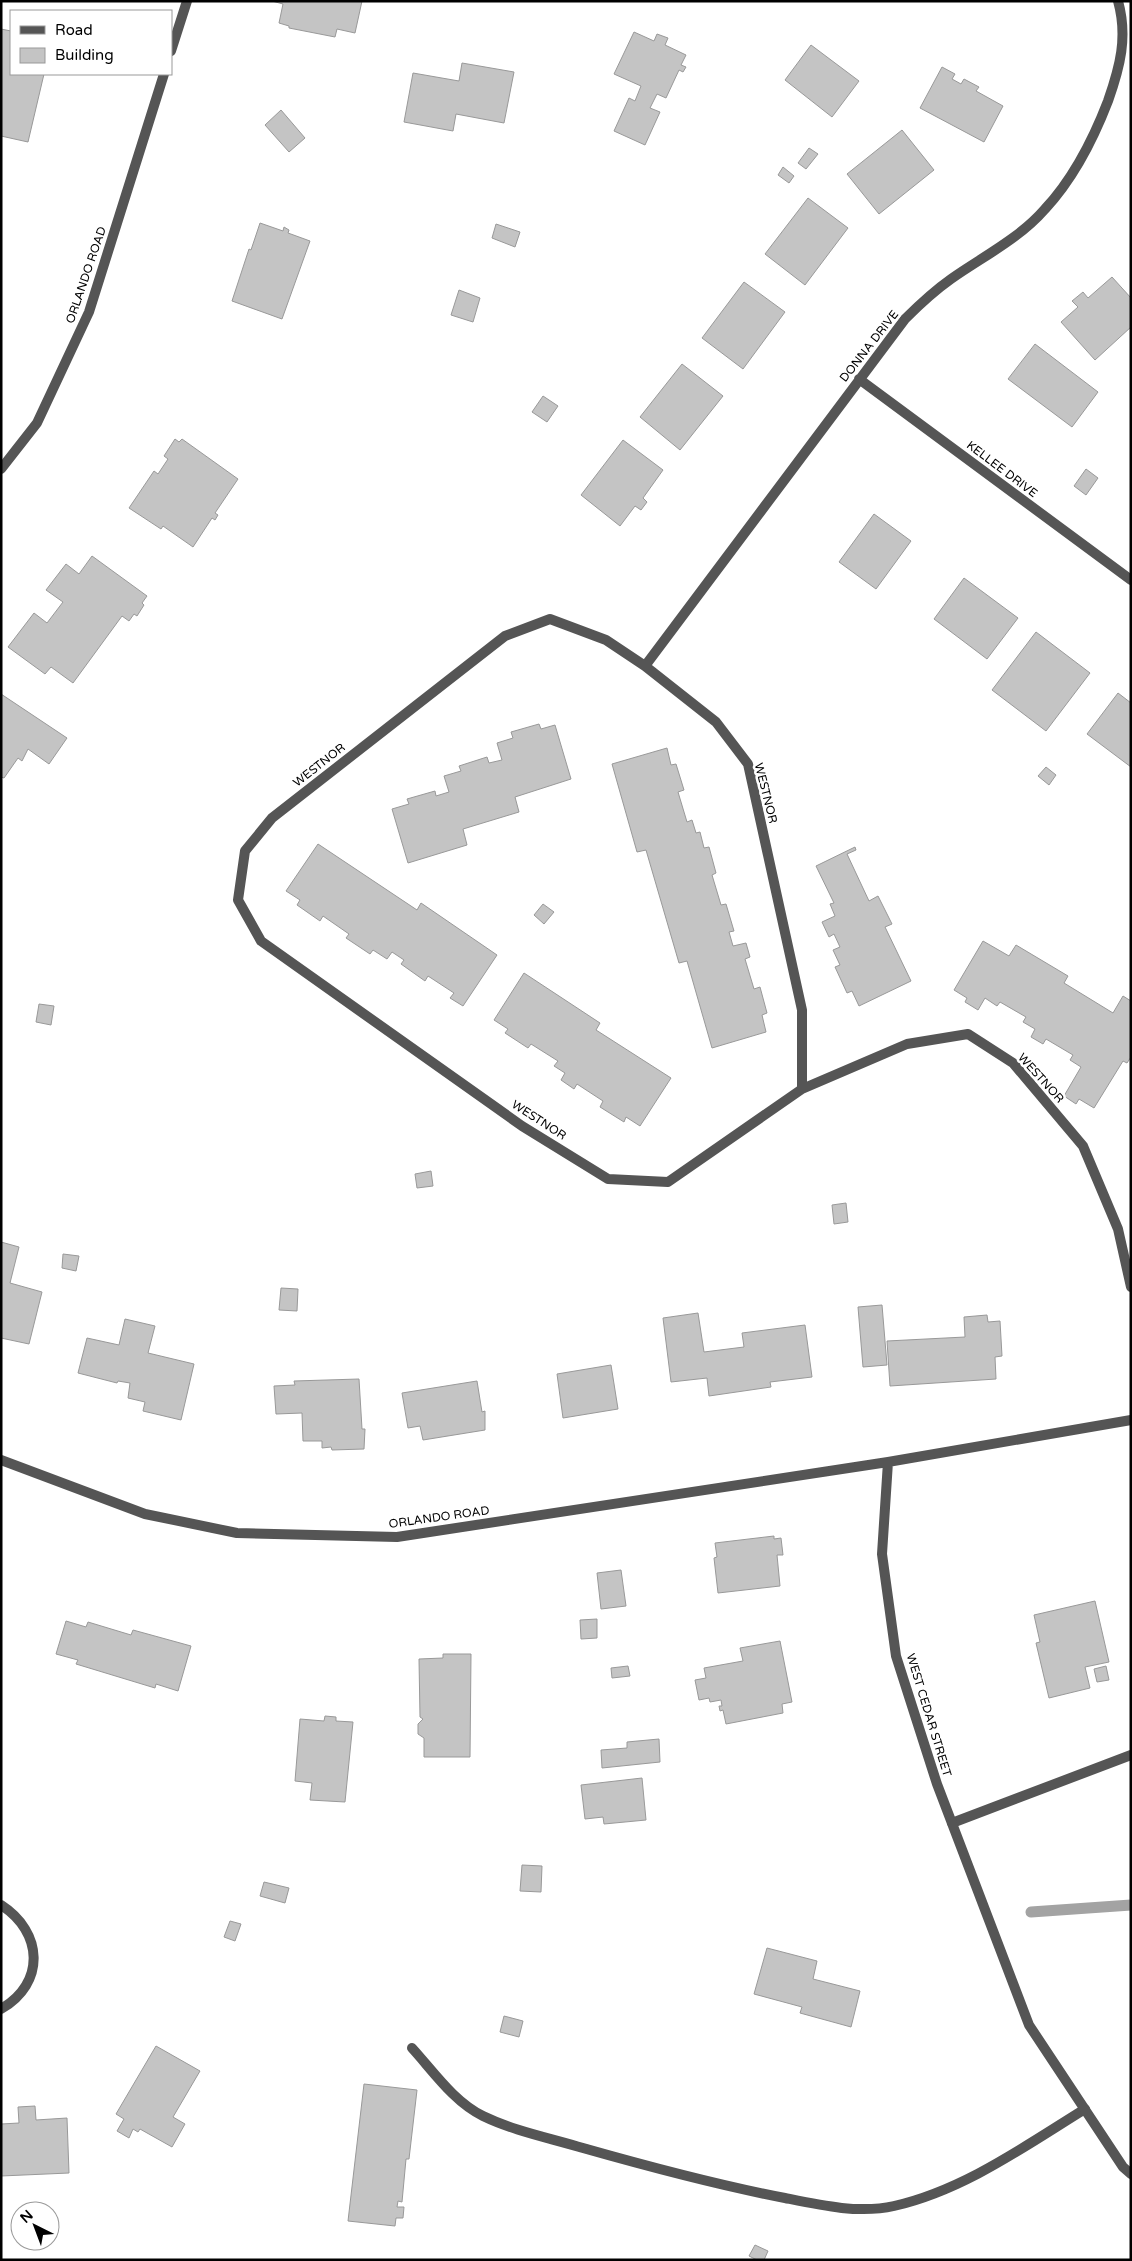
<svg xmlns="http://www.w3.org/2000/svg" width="1132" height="2261" viewBox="0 0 1132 2261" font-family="'Varela Round',sans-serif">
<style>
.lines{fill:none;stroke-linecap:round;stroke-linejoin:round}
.stream{stroke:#a3a3a3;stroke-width:11}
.building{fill:#c4c4c4;stroke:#999}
.lane{stroke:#555;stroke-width:10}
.street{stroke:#555;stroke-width:10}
.labels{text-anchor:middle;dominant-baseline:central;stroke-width:5;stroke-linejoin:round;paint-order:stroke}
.street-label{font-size:12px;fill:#000;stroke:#fff}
</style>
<rect width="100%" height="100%" fill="#fff"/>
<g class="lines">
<path class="stream" d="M1031,1912L1131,1905"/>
</g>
<path class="building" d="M272,1H362L355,33L337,29L335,37L289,28V26L279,23L283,4Z
M1,29L11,31V74H44L28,142L1,136Z
M634,32L654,41L657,34L668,38L665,45L686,55L681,65L686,67L683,72L679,70L666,98L657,94L650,108L660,112L645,145L614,131L629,98L635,101L641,86L614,74Z
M811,45L859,81L832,117L785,80Z
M462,63L514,72L504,123L456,114L453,131L404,122L413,73L459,81Z
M942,67L955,74L952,79L961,84L964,79L979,87L976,91L1003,106L984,142L920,108Z
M281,110L305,138L289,152L265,125Z
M902,130L934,170L879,214L847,174Z
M809,148L818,154L806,169L798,163Z
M783,167L794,176L789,183L778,175Z
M808,198L848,228L805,285L765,254Z
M260,223L283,231L284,227L289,230L288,233L310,241L282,319L232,301L249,249L251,250Z
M496,224L520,232L515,247L492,238Z
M1112,277L1131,298V327L1095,360L1061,322L1078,307L1072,301L1083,292L1088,298Z
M744,282L785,312L743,369L702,338Z
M459,290L480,298L473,322L451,315Z
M1035,344L1098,392L1072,427L1008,379Z
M682,364L723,396L680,450L640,417Z
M543,396L558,406L547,422L532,412Z
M175,439L179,442L182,439L238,479L215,513L218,515L215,520L212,518L193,547L163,526L161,529L129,508L154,471L158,474L168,459L164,456Z
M623,440L663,470L643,498L647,502L641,510L635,506L620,526L581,495Z
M1086,469L1098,478L1086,495L1074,486Z
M874,514L911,541L876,589L839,562Z
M92,556L147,596L142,603L144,605L137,616L134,614L129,621L122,616L73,683L51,667L45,674L8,647L34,613L47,623L63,602L46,590L66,564L79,574Z
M964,578L1018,618L987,659L934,619Z
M1036,632L1090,673L1046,731L992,690Z
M1118,693L1131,703V767L1087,734Z
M1,694L67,738L49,764L28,749L22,761L18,758L4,778L1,777Z
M539,724L541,729L555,725L571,779L515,797L519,812L463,829L467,845L408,863L392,809L409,804L407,799L435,791L436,796L449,792L444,776L461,771L459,766L487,757L489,763L502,760L497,743L513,738L511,732Z
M667,748L671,765L676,764L684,790L678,792L687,822L692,820L696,833L700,832L704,848L709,847L716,873L712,875L721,905L726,904L734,931L729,932L733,946L746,943L750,957L745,959L754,989L760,987L767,1013L762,1015L766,1032L712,1048L687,961L679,963L646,850L637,852L612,764Z
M1046,767L1056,775L1049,785L1038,776Z
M318,844L417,910L421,903L497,955L463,1006L450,998L454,993L428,976L425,981L401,964L404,960L392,952L387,959L373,950L370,954L346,938L349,934L323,916L320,921L297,905L300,900L286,891Z
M855,847L856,850L847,854L869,901L878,896L892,924L885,927L911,981L859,1006L852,991L847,993L835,967L840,965L833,950L840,947L834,934L829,937L822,922L835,916L830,904L834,903L816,866Z
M543,904L554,912L544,924L534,915Z
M983,941L1009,956L1016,945L1068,976L1064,983L1113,1013L1123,996L1131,1001V1057L1127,1063L1123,1061L1094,1108L1079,1099L1076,1104L1064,1096L1081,1067L1070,1060L1073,1055L1046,1039L1043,1044L1031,1037L1035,1029L1023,1022L1026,1017L1000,1002L997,1006L985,998L978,1010L965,1002L967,998L954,990Z
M524,973L600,1023L596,1030L671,1078L640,1126L626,1117L624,1122L600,1107L603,1101L577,1084L574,1089L561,1080L565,1073L554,1066L558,1061L531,1044L528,1048L505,1033L508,1029L494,1020Z
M39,1004L54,1006L51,1025L36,1022Z
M431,1171L433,1186L417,1188L415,1174Z
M846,1203L848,1222L834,1224L832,1205Z
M1,1242L19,1247L10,1283L42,1292L29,1344L1,1338Z
M63,1254L79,1256L76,1271L62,1268Z
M281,1288L298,1289L297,1311L279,1310Z
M882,1305L887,1365L863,1367L858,1307Z
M698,1313L704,1352L744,1347L742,1333L805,1325L812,1377L770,1382L771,1387L709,1396L707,1378L671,1382L663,1318Z
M987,1315L988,1322L1000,1321L1002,1356L995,1357L996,1379L890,1386L887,1341L965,1337L964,1317Z
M125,1319L155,1326L148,1353L194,1364L181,1420L143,1411L145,1402L128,1398L130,1383L118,1381L117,1383L78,1373L87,1338L119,1345Z
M611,1365L618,1409L563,1418L557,1374Z
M359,1379L362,1429H365L364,1449L332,1450L331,1447L322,1448V1441H303L302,1413L276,1414L274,1386L295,1385L294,1381Z
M477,1381L482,1412L485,1411V1430L423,1440L420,1426L408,1428L402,1393Z
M774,1536V1539L781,1538L783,1555H777L780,1586L718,1593L714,1558L717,1557L715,1543Z
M621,1570L626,1606L601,1609L597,1573Z
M1095,1601L1109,1662L1085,1667L1090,1688L1049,1698L1036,1643L1040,1642L1034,1615Z
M597,1619V1638L581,1639L580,1620Z
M66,1621L86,1627L88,1622L131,1635L133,1630L191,1646L178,1691L156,1684L155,1688L76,1664L78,1660L56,1654Z
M780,1641L792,1702L782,1704L783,1713L726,1724L723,1710L720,1711L719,1706H722L721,1700L710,1702L709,1698L699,1700L695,1680L706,1678L704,1668L743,1661L740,1648Z
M443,1654H471L470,1757H424V1738L418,1734V1724L423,1719L420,1717L419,1659L443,1658Z
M628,1666L630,1676L612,1678L611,1668Z
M1106,1666L1109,1680L1097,1682L1094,1669Z
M325,1716L336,1717V1721L353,1722L345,1802L310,1800L312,1783L295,1781L300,1719L324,1721Z
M659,1739L660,1762L602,1768L601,1750L627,1748V1742Z
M642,1778L646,1820L604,1824L603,1817L585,1819L581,1785Z
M522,1865L542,1866L541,1892L520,1891Z
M264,1882L289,1888L285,1903L260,1896Z
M230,1921L241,1924L235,1941L224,1937Z
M767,1948L817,1961L813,1979L860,1991L851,2027L800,2013L802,2007L754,1994Z
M504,2016L523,2021L519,2037L500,2032Z
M156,2046L200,2071L173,2117L185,2124L172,2147L140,2129L138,2132L133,2129L129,2138L117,2131L124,2119L116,2114Z
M364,2084L417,2090L409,2159H406L402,2202L398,2201L397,2207H404L403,2218H396L395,2226L348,2221Z
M35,2106L36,2120L67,2118L69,2173L1,2176V2124L19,2123L18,2107Z
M755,2245L768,2251L764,2260H757L749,2256Z"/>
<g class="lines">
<path class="lane" d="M952,1823L1131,1755
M412,2048C433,2071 454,2102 483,2116C514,2131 550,2138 583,2148C650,2167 717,2185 785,2198C819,2205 859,2214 894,2206C964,2190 1025,2146 1085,2109"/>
<path class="street" d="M171,51L187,1
M859,379L1131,580
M1,469L37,423L89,312L164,74
M645,666L905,319C919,305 934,291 951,279C982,257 1019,239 1045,209C1073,179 1093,140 1108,101C1120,67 1128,37 1118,1
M802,1089V1010L748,764L716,722L645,666L606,640L550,619L505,636L272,818L245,851L238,900L261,941L522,1126L608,1179L668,1182L802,1089L907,1044L968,1034L1013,1063L1083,1146L1118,1229L1131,1287
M1,1460L145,1514L237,1533L397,1537L888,1462L1131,1420
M888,1462L882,1554L896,1656L937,1784L1029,2025L1123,2167L1131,2174
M1,1905C43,1932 46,1983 1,2009"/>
</g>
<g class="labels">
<g class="street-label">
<text transform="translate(86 275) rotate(-71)">ORLANDO ROAD</text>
<text transform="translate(869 346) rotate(-52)">DONNA DRIVE</text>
<text transform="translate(1002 469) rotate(37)">KELLEE DRIVE</text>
<text transform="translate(319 765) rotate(-38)">WESTNOR</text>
<text transform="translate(766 793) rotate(76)">WESTNOR</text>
<text transform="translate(1041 1078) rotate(48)">WESTNOR</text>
<text transform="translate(539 1120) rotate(33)">WESTNOR</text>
<text transform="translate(439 1517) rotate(-8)">ORLANDO ROAD</text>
<text transform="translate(929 1715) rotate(73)">WEST CEDAR STREET</text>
</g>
</g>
<rect width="1132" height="2261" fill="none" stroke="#000000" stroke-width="5"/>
<rect x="10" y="10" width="162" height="65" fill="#ffffff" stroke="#999999"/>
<rect x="20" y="26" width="25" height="8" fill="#555555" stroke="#999999"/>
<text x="55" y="35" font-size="15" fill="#000000">Road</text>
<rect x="20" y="48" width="25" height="15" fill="#c4c4c4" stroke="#999999"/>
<text x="55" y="60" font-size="15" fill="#000000">Building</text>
<g transform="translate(35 2226) rotate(318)"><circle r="24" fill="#ffffff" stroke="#999999"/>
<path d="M0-4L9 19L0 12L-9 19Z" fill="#000000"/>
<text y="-8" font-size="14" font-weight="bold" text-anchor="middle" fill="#000000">N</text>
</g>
</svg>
